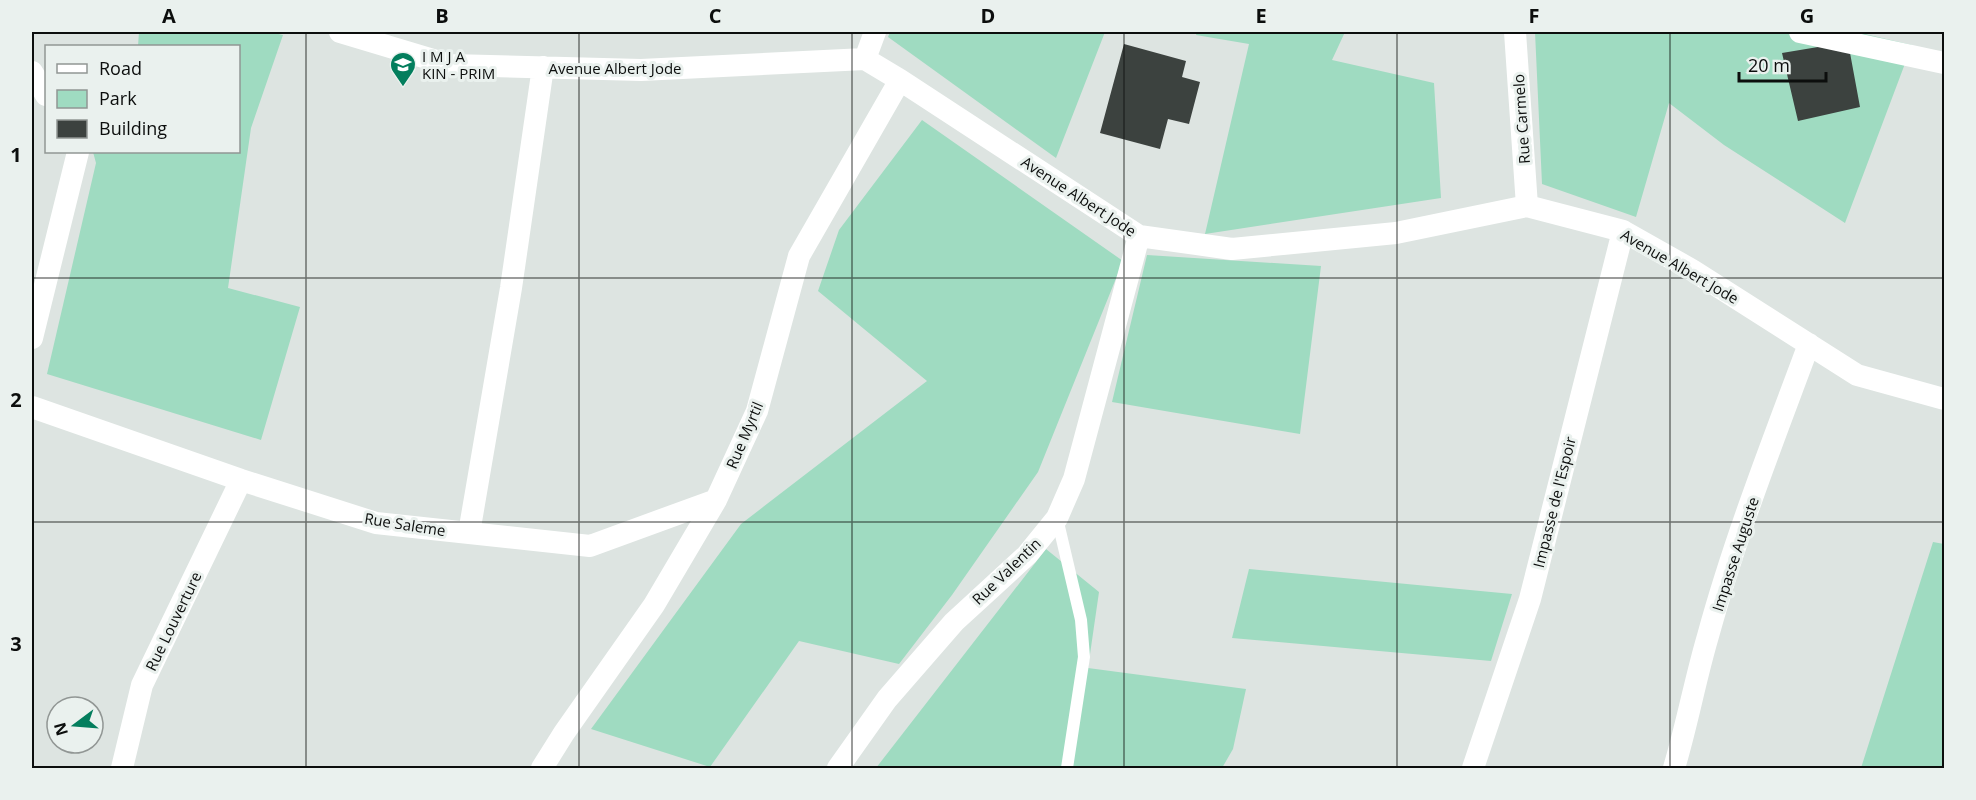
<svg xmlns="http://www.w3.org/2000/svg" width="1976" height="800" viewBox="0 0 1976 800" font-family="'Open Sans',sans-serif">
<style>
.green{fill:#9fdbc1}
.building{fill:#3c423f}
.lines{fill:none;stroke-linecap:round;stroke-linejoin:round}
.lane{stroke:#fff;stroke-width:12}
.street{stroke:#fff;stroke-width:22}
.grid{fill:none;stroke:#0c0e0d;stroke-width:1.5;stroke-opacity:0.55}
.labels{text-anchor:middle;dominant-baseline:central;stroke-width:6;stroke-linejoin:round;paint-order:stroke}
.poi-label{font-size:15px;fill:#0c0e0d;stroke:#eaf1ee;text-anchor:start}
.street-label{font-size:15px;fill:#0c0e0d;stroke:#eaf1ee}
.neatline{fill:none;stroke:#0c0e0d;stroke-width:2}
.grid-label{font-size:20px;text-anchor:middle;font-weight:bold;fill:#0c0e0d}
</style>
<rect width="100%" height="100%" fill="#dde4e1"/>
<path class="green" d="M139,32H270L283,35L251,128L228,288L300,307L261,440L47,374L96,163L93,152H238V46H138Z
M890,32H1105L1056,158L888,37Z
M1197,32H1345L1332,60L1434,83L1441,198L1205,234L1249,44L1196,35Z
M1535,32H1856L1912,45L1845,223L1724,145L1669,103L1636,217L1542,184Z
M922,120L1123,261L1038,472L952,595L899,664L799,641L710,767L591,729L741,524L927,381L818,291L839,230Z
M1147,255L1321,266L1300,434L1112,402Z
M1933,542L1944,544V768H1861Z
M1046,549L1099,592L1088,668L1246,689L1233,749L1222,768H876Z
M1249,569L1512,594L1491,661L1232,638Z"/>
<path class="building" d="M1848,42L1860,107L1798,121L1782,53Z
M1124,44L1186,61L1182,77L1200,82L1189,124L1168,119L1160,149L1100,133Z"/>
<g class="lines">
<path class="lane" d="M1057,518L1081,620L1084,657L1067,768"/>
<path class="street" d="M340,32L450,65L641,70L865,59L900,80L1139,236L1232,249L1396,233L1527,206L1623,231L1692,270L1857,375L1944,399
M1515,32L1527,206
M1800,32L1944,63
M865,59L875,32
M32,72L46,95
M32,338L78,152
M32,407L241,480L376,523L590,546L716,500
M469,533L511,288L543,67
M122,768L142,685L241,480
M542,768L564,733L654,605L716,500L757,411L799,256L900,80
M838,768L887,699L954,622L1027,555L1057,518L1074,479L1139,236
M1473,768L1530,599L1623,231
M1674,768C1687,725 1695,680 1708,636C1735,537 1773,441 1809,344"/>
</g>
<path class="grid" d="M306,32V768M579,32V768M852,32V768M1124,32V768M1397,32V768M1670,32V768M32,278H1944M32,522H1944"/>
<defs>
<symbol id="school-pin" viewBox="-11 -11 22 30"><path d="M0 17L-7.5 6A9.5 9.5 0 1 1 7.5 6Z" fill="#037e5d" stroke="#eaf1ee"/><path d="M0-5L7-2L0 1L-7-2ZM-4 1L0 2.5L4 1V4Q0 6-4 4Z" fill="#fff"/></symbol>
</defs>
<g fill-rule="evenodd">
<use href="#school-pin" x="388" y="50" width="30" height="40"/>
</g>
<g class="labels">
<g class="poi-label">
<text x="422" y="56">I M J A<tspan x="422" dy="17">KIN - PRIM</tspan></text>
</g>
<g class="street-label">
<text x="615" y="68">Avenue Albert Jode</text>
<text transform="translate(1521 119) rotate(-94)">Rue Carmelo</text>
<text transform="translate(1079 196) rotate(33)">Avenue Albert Jode</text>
<text transform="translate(1680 266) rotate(30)">Avenue Albert Jode</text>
<text transform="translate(744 435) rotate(-67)">Rue Myrtil</text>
<text transform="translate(1554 502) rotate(-76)">Impasse de l'Espoir</text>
<text transform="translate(405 524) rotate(9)">Rue Saleme</text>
<text transform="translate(1735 554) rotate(-72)">Impasse Auguste</text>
<text transform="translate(1006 571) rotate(-44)">Rue Valentin</text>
<text transform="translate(173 621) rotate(-64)">Rue Louverture</text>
</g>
</g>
<rect width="1976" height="800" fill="none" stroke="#eaf1ee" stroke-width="66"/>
<rect x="45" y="45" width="195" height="108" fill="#eaf1ee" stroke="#919694" stroke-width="1.5"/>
<rect x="57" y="64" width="30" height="9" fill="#ffffff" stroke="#919694" stroke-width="1.5"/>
<text x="99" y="75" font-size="18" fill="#0c0e0d">Road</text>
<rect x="57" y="90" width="30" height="18" fill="#9fdbc1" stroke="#919694" stroke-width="1.5"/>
<text x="99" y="105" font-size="18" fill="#0c0e0d">Park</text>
<rect x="57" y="120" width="30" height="18" fill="#3c423f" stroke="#919694" stroke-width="1.5"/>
<text x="99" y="135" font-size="18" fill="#0c0e0d">Building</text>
<g transform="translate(75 725) rotate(254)"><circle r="28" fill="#eaf1ee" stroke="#919694" stroke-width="1.5"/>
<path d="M0-4.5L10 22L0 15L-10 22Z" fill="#037e5d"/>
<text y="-9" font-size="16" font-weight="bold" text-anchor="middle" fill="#0c0e0d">N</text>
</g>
<path d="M1739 72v9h87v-9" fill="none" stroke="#0c0e0d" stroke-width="3"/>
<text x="1748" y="72" font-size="18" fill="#0c0e0d" stroke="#eaf1ee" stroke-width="4.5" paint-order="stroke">20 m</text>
<rect x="33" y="33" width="1910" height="734" class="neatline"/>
<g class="grid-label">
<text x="169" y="23">A</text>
<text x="442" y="23">B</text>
<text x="715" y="23">C</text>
<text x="988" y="23">D</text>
<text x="1261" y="23">E</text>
<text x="1534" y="23">F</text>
<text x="1807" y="23">G</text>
<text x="16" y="162">1</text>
<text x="16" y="407">2</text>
<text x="16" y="651">3</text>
</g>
</svg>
